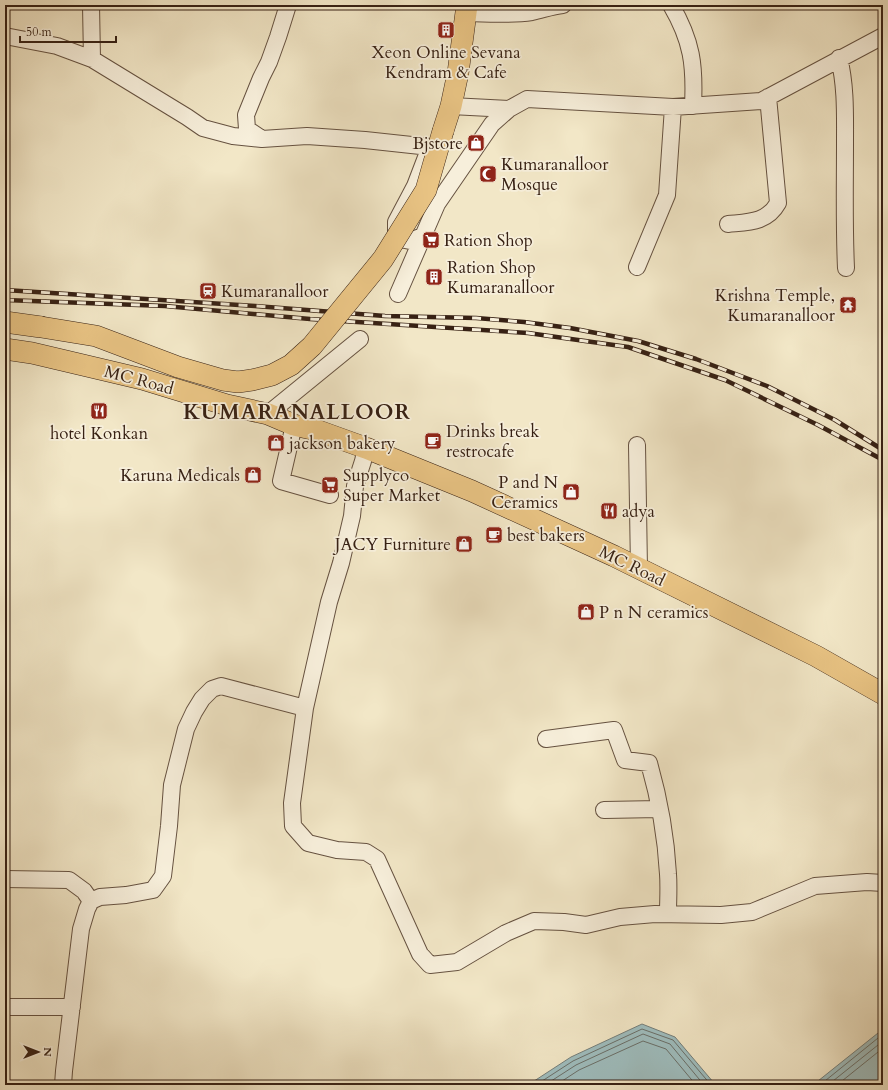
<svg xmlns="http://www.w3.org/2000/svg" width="888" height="1090" viewBox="0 0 888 1090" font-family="Cardo,serif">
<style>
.water{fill:#9fbebf;stroke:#757f7b}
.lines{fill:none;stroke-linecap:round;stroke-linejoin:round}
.shore{stroke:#6b706a;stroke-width:1}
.minor-casing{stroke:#665241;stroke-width:18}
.major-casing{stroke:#372114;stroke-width:22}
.minor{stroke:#f7efdb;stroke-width:16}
.major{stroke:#e9c484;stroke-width:21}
.rail-casing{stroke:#372114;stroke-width:4.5}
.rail{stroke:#f7efdb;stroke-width:3;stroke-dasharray:9;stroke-linecap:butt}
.major-bridge-casing{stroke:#372114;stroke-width:22;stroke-linecap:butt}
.major-bridge{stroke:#e9c484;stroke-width:21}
.labels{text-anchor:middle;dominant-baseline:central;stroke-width:3.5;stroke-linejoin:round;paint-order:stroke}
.poi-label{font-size:17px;fill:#372114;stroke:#f7efdb;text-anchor:start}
.street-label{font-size:17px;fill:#372114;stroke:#f7efdb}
.district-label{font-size:21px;font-weight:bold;letter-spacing:1px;fill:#372114;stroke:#f7efdb}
</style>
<rect width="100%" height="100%" fill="#f2e7c7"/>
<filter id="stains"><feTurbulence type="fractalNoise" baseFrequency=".005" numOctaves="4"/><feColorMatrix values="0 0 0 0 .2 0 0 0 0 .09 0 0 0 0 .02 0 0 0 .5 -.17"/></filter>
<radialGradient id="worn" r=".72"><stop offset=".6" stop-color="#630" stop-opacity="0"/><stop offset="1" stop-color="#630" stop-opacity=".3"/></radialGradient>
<path class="water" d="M642,1024L675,1037L714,1083L717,1085H528L571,1057Z
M883,1029V1085H813Z"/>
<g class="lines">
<path class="shore" d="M536,1085L573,1061L642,1029L673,1040L711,1085
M545,1085L576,1065L643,1034L670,1044L704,1085
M556,1085L579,1070L643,1041L666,1049L696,1085
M820,1085L883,1034
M828,1085L883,1041
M837,1085L883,1048"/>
<defs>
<path id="minor" d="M91,5L92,59
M671,5C692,41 695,65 693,106
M466,13C488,14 510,15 532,12C542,10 552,6 563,5
M5,36L57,46L92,59L187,117L203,128L233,136L262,139L307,136L365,140L430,147
M839,58C846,86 845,115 845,143C845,185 844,226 846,268
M451,106L509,109
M262,139L247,129L246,115L261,78L269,62L278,37L288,5
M728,224C748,222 767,223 778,203L768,97
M423,236L410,241L400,239L396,232V222L415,186L428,152
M637,267L667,195L673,107
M398,294L437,204L492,124L509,109L527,99L673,107L761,101L883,36
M268,414L360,339
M294,425L281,481L330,495
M637,445L639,569
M366,448L363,461L355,486L352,516L341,563L329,602L305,708L292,803L293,826L308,843L337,850L366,852L377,859L420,954L430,965L457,962L506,933L534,921L564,922L586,925L620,917L655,914L721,915L752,912L815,886L867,882L883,883
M546,739L614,730L625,760L649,763C659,798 666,837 668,874C669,887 668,901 668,914
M604,810L659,809
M5,879L69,880L84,891L91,901
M5,1007H72
M63,1085L64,1071L81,929L87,909L91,901L100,897L126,895L153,890L163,876L169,826L172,785L186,729L194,712L202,699L212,689L221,686L305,708"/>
<path id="major" d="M443,131L451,106L458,73L467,5
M5,322L41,327
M5,349L32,353L142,379L227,405L268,414L294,425L316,430L366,448L472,491L614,556L816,656L883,694"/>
</defs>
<use href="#minor" class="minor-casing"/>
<use href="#major" class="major-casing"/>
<use href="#minor" class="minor"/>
<use href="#major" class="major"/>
<defs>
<path id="rail" d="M5,290L255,306L385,316L476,318L524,322L570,328L638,341L696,359L767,386L835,420L883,450
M5,300L165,306L310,319L528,333L628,347L725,380L818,425L883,460"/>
</defs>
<use href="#rail" class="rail-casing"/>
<use href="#rail" class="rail"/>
<defs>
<path id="major-bridge" d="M41,327L96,336L178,367L223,380L238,382L252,380L272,375L291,365L312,346L383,259L426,190L443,131"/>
</defs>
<use href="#major-bridge" class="major-bridge-casing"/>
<use href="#major-bridge" class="major-bridge"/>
</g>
<defs>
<symbol id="building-square" viewBox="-11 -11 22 22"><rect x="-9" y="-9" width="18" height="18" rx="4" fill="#8f2418" stroke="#f7efdb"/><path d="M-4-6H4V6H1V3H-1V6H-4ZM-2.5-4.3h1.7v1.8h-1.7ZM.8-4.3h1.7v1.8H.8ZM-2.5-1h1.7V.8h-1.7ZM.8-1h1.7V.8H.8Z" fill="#fff"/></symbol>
<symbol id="shop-square" viewBox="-11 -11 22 22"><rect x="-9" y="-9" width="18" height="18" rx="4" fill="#8f2418" stroke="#f7efdb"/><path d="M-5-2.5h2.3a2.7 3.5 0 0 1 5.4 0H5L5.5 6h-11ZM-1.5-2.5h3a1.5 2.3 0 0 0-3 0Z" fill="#fff"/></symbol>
<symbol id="mosque-square" viewBox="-11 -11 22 22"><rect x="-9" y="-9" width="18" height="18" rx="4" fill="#8f2418" stroke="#f7efdb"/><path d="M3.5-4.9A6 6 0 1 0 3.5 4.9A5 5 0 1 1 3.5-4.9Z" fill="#fff"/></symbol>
<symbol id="supermarket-square" viewBox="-11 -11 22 22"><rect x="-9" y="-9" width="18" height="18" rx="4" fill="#8f2418" stroke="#f7efdb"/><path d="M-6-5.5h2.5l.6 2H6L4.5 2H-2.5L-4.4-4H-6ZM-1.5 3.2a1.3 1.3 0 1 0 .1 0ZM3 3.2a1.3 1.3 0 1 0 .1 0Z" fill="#fff"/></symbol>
<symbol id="station-square" viewBox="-11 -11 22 22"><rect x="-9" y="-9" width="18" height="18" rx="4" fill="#8f2418" stroke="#f7efdb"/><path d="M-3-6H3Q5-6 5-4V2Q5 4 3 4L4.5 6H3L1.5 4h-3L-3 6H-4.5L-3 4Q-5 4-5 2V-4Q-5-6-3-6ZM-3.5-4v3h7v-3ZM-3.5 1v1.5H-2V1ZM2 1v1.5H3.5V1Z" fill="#fff"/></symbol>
<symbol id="temple-square" viewBox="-11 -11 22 22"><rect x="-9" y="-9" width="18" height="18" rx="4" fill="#8f2418" stroke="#f7efdb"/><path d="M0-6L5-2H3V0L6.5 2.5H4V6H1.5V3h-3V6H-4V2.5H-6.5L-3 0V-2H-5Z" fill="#fff"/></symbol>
<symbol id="restaurant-square" viewBox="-11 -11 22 22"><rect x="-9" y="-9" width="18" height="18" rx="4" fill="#8f2418" stroke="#f7efdb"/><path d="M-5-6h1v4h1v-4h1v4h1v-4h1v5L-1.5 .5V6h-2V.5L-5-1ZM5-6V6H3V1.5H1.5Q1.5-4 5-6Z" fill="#fff"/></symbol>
<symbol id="cafe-square" viewBox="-11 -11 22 22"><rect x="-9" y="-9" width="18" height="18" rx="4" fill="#8f2418" stroke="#f7efdb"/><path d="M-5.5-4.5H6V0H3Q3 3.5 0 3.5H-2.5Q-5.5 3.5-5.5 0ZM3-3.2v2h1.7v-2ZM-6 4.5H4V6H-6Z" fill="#fff"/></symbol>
</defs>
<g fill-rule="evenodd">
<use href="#building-square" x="436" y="20" width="20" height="20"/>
<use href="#shop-square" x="466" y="133" width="20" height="20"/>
<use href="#mosque-square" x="478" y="164" width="20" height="20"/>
<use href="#supermarket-square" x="421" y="230" width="20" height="20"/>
<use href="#building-square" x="424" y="267" width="20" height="20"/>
<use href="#station-square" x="198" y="281" width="20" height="20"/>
<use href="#temple-square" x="838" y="295" width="20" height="20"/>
<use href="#restaurant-square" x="89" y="401" width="20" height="20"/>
<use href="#cafe-square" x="423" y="431" width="20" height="20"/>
<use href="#shop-square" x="266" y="433" width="20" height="20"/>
<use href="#shop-square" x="243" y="465" width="20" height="20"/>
<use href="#supermarket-square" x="320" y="475" width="20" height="20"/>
<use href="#shop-square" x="561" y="482" width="20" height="20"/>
<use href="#restaurant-square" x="599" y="501" width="20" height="20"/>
<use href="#cafe-square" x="484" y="525" width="20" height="20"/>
<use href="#shop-square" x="454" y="534" width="20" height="20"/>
<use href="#shop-square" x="576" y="602" width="20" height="20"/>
</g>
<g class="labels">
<g class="poi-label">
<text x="446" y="52" text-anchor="middle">Xeon Online Sevana<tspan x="446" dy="20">Kendram &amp; Cafe</tspan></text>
<text x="463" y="143" text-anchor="end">Bjstore</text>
<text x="501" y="164">Kumaranalloor<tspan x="501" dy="20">Mosque</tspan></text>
<text x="444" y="240">Ration Shop</text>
<text x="447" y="267">Ration Shop<tspan x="447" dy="20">Kumaranalloor</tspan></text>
<text x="221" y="291">Kumaranalloor</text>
<text x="835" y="295" text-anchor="end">Krishna Temple,<tspan x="835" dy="20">Kumaranalloor</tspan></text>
<text x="446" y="431">Drinks break<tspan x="446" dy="20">restrocafe</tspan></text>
<text x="99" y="433" text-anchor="middle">hotel Konkan</text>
<text x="289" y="443">jackson bakery</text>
<text x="240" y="475" text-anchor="end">Karuna Medicals</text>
<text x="343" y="475">Supplyco<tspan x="343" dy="20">Super Market</tspan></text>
<text x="558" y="482" text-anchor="end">P and N<tspan x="558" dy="20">Ceramics</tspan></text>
<text x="622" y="511">adya</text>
<text x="507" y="535">best bakers</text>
<text x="451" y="544" text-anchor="end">JACY Furniture</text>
<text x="599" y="612">P n N ceramics</text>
</g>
<g class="street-label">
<text transform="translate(139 380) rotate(15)">MC Road</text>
<text transform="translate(632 566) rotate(26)">MC Road</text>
</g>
<g class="district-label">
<text x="297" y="412">KUMARANALLOOR</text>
</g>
</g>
<rect width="888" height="1090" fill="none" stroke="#f2e7c7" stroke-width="20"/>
<rect x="6" y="6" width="876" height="1078" fill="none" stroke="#372114" stroke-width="2"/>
<rect x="10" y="10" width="868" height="1070" fill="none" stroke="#372114"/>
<g transform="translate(38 1052) rotate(90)" stroke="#f7efdb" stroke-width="3" paint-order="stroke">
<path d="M0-3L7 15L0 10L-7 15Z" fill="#372114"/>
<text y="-6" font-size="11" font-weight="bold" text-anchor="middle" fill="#372114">N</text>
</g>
<path d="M20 36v6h96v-6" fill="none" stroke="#372114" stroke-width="2"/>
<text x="26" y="36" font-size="12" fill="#372114" stroke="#f7efdb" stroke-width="3" paint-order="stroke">50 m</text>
<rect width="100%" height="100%" filter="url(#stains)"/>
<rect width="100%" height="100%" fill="url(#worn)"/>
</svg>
